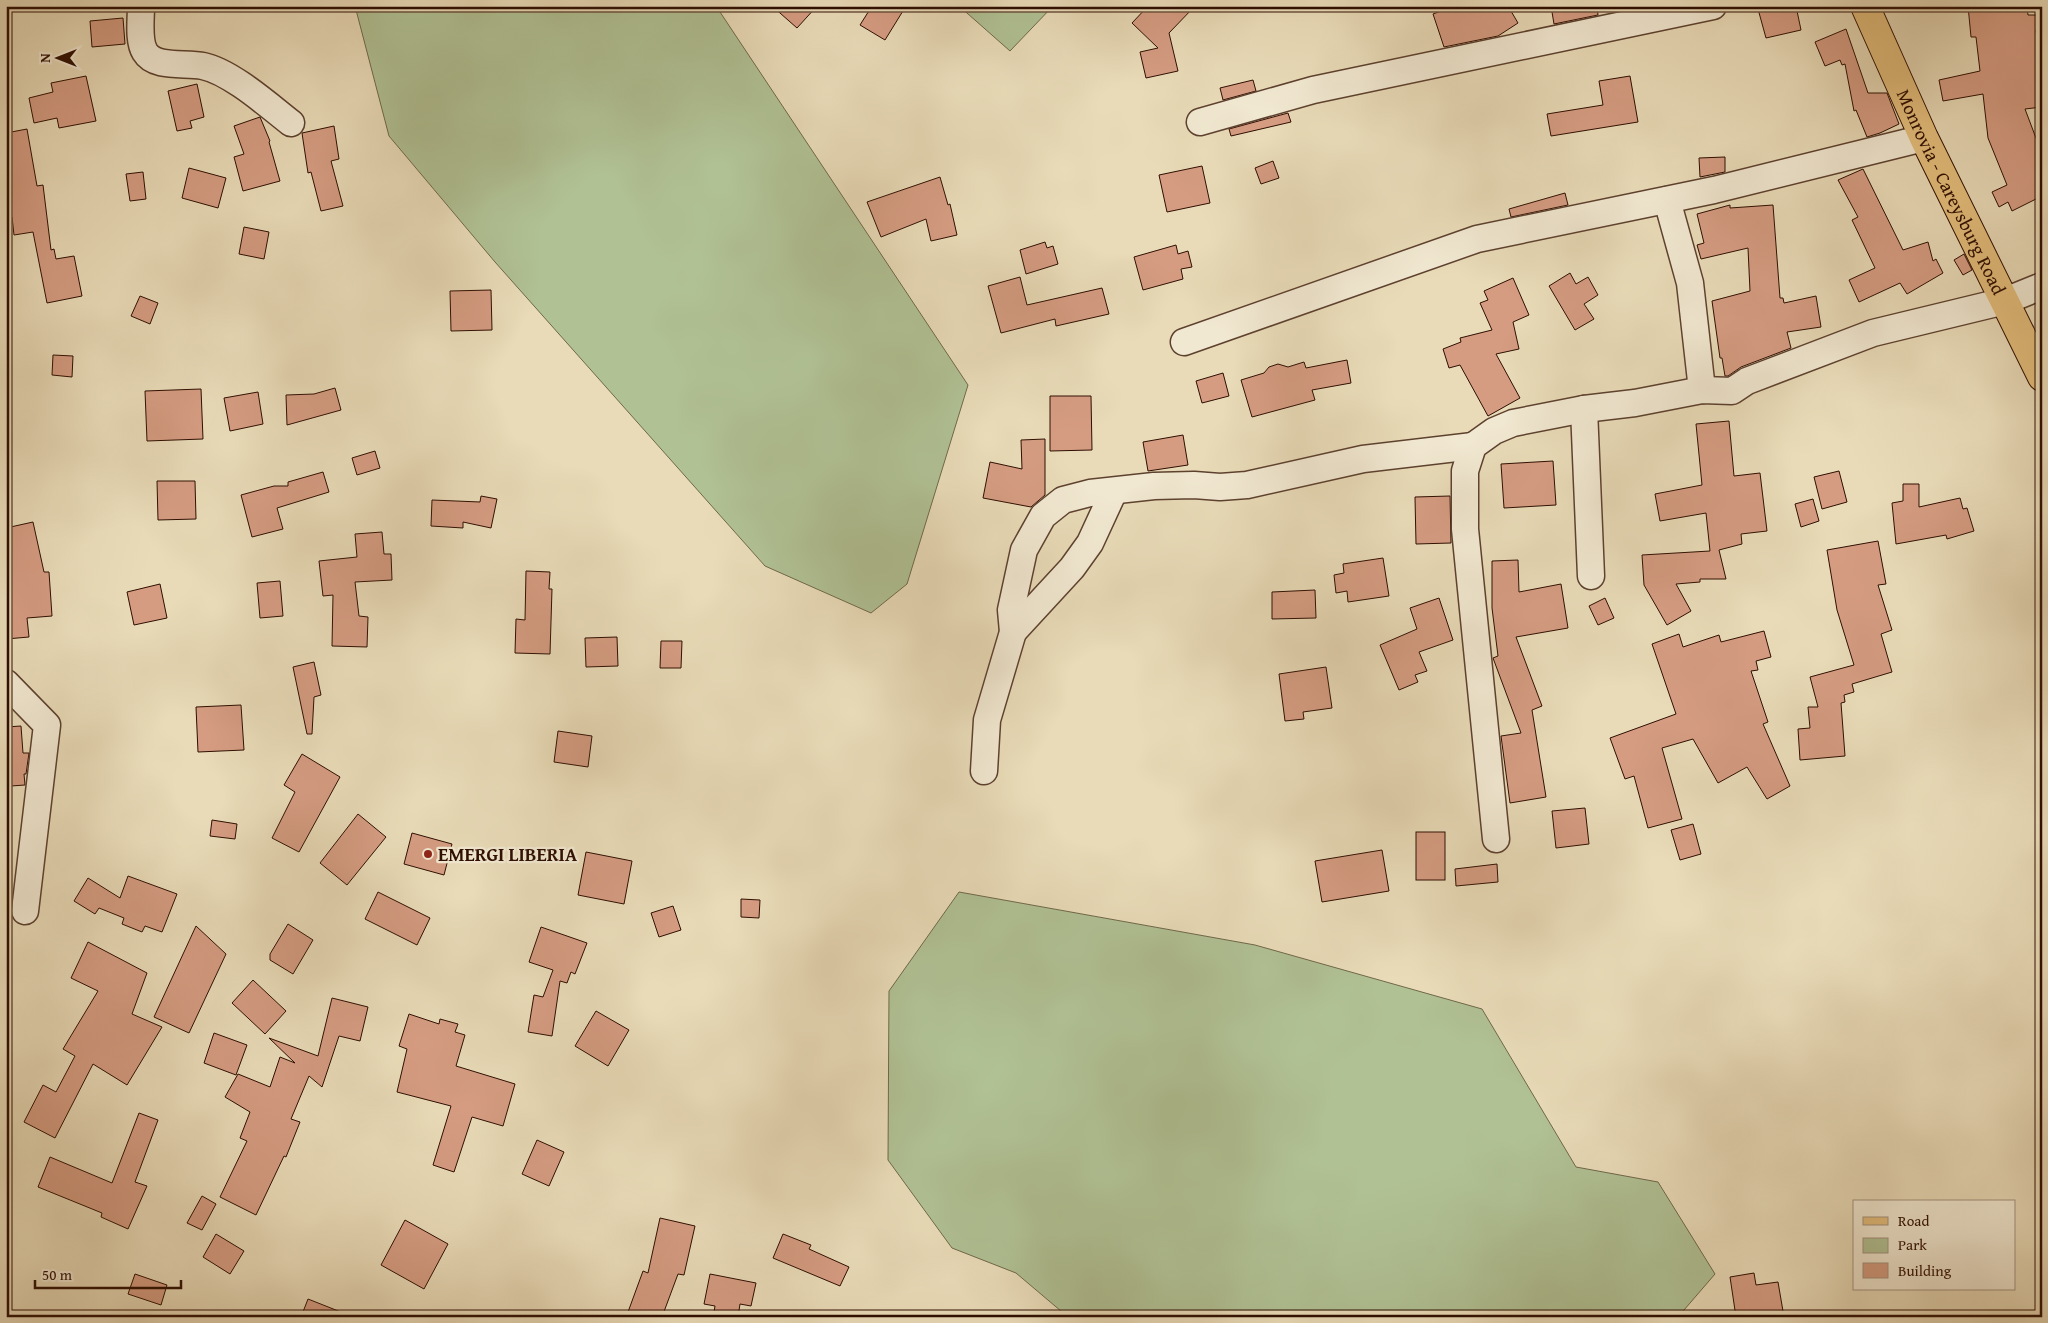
<svg xmlns="http://www.w3.org/2000/svg" width="2048" height="1323" font-family="'Gentium Book Plus',serif">
<rect width="100%" height="100%" fill="#e9dbb8"/>
<filter id="stains"><feTurbulence type="fractalNoise" baseFrequency=".004" numOctaves="4"/><feColorMatrix values="0 0 0 0 .2 0 0 0 0 .09 0 0 0 0 .02 0 0 0 .5 -.17"/></filter>
<radialGradient id="worn" r=".72"><stop offset=".6" stop-color="#630" stop-opacity="0"/><stop offset="1" stop-color="#630" stop-opacity=".3"/></radialGradient>
<g fill="#b0c194" stroke="#6f684a">
<polygon points="355,6 716,6 968,385 907,584 871,613 765,566 495,262 389,136"/>
<polygon points="959,6 1053,6 1010,51"/>
<polygon points="959,892 1255,945 1482,1009 1576,1167 1658,1182 1715,1274 1678,1317 1068,1317 1016,1273 952,1248 888,1160 889,991"/>
</g>
<g fill="#d59c82" stroke="#2e0e01">
<polygon points="772,6 817,6 797,28"/>
<polygon points="872,6 906,6 885,40 860,25"/>
<polygon points="1148,6 1195,6 1169,33 1178,71 1146,78 1140,52 1158,48 1132,23"/>
<polygon points="1454,6 1508,6 1518,23 1498,36 1444,47 1433,14"/>
<polygon points="1551,6 1597,6 1598,15 1554,24"/>
<polygon points="1770,6 1796,6 1801,30 1766,38 1758,9"/>
<polygon points="1968,6 2027,6 2028,15 2042,15 2042,30 2036,30 2042,79 2042,107 2025,109 2042,154 2042,196 2012,211 2008,202 1999,207 1992,192 2007,185 1988,138 1983,94 1943,101 1939,80 1980,71 1976,37 1971,37"/>
<polygon points="123,18 125,44 92,47 90,21"/>
<polygon points="1846,29 1868,93 1887,93 1899,124 1880,133 1867,137 1856,110 1854,111 1845,64 1842,65 1840,60 1825,66 1815,42"/>
<polygon points="86,76 96,121 59,128 57,118 34,123 29,98 53,92 51,83"/>
<polygon points="1630,76 1638,122 1551,136 1547,114 1603,105 1599,81"/>
<polygon points="1253,80 1256,91 1223,100 1220,88"/>
<polygon points="197,84 204,117 190,121 192,128 177,131 168,91"/>
<polygon points="1288,113 1291,122 1231,136 1229,129"/>
<polygon points="260,117 270,141 269,142 280,181 243,191 234,157 244,154 234,126"/>
<polygon points="334,126 339,159 331,161 343,206 321,211 311,172 308,173 302,133"/>
<polygon points="27,129 37,186 43,185 51,250 54,249 56,259 74,256 82,296 47,303 33,232 14,235 12,217 6,217 6,133"/>
<polygon points="1725,157 1725,172 1700,177 1699,158"/>
<polygon points="1273,161 1279,178 1261,184 1255,168"/>
<polygon points="1202,166 1210,203 1167,212 1159,175"/>
<polygon points="189,168 226,178 218,208 182,198"/>
<polygon points="1863,169 1903,250 1928,242 1933,261 1936,259 1943,273 1907,294 1900,283 1859,302 1849,280 1875,268 1852,220 1858,217 1838,180"/>
<polygon points="143,172 146,199 130,201 126,174"/>
<polygon points="940,177 948,205 950,204 957,235 931,241 926,219 881,237 867,202"/>
<polygon points="1565,193 1568,205 1511,217 1509,209"/>
<polygon points="1730,205 1730,208 1773,205 1780,298 1783,298 1784,303 1816,296 1821,327 1787,332 1791,348 1741,367 1728,376 1725,376 1722,358 1720,358 1712,301 1750,291 1748,248 1701,259 1697,245 1704,243 1697,214"/>
<polygon points="244,227 269,232 264,259 239,254"/>
<polygon points="1045,242 1047,248 1053,246 1058,264 1026,274 1020,250"/>
<polygon points="1176,245 1178,254 1188,251 1192,267 1181,269 1183,279 1143,290 1134,257"/>
<polygon points="1964,254 1972,270 1963,275 1954,260"/>
<polygon points="1570,273 1576,284 1588,277 1598,295 1584,304 1594,319 1575,330 1549,286"/>
<polygon points="1020,277 1027,305 1102,288 1109,314 1056,326 1055,319 1001,333 988,286"/>
<polygon points="1513,278 1529,315 1513,322 1519,349 1496,354 1520,398 1488,416 1460,365 1449,368 1443,349 1461,342 1460,338 1492,330 1480,303 1488,300 1484,291"/>
<polygon points="491,290 492,330 451,331 450,291"/>
<polygon points="140,296 158,303 150,324 131,316"/>
<polygon points="53,355 73,356 72,377 52,375"/>
<polygon points="1347,360 1351,383 1312,390 1315,400 1252,417 1241,380 1264,373 1269,367 1278,364 1288,367 1304,362 1306,368"/>
<polygon points="1223,373 1229,396 1202,403 1196,381"/>
<polygon points="335,388 341,410 287,425 286,395 314,394"/>
<polygon points="201,389 203,439 147,441 145,391"/>
<polygon points="258,392 263,424 230,431 224,398"/>
<polygon points="1050,396 1091,396 1092,450 1050,451"/>
<polygon points="1729,421 1734,476 1760,473 1767,531 1741,534 1742,544 1719,550 1726,579 1700,579 1700,582 1676,584 1691,611 1667,625 1644,585 1642,555 1710,551 1706,513 1660,521 1655,494 1702,485 1696,424"/>
<polygon points="1183,435 1188,465 1148,471 1143,442"/>
<polygon points="1045,439 1045,495 1031,507 983,498 990,462 1022,469 1021,440"/>
<polygon points="375,451 380,468 357,475 352,458"/>
<polygon points="1553,461 1556,505 1504,508 1501,464"/>
<polygon points="1839,471 1847,502 1822,509 1814,477"/>
<polygon points="323,472 329,492 277,508 283,529 252,537 241,495 274,486 288,486 288,482"/>
<polygon points="157,481 195,481 196,519 158,520"/>
<polygon points="1903,484 1919,484 1919,507 1960,498 1963,509 1967,508 1974,531 1947,539 1946,535 1896,544 1892,503 1903,501"/>
<polygon points="481,496 497,499 491,528 463,522 463,528 431,526 432,500 480,502"/>
<polygon points="1450,496 1451,543 1416,544 1415,497"/>
<polygon points="1813,499 1819,521 1801,527 1795,504"/>
<polygon points="33,522 44,572 49,572 52,616 27,618 29,637 6,639 6,528"/>
<polygon points="382,532 384,554 391,554 392,580 355,582 359,616 368,617 367,647 332,646 333,595 323,596 319,561 357,557 355,534"/>
<polygon points="1878,541 1886,584 1878,585 1892,630 1881,634 1892,672 1852,684 1854,692 1844,695 1845,702 1841,703 1845,756 1800,760 1798,729 1810,728 1808,707 1818,707 1810,677 1854,665 1837,610 1827,550"/>
<polygon points="1383,558 1389,596 1348,602 1347,591 1336,593 1334,575 1344,573 1343,564"/>
<polygon points="1518,560 1519,592 1561,584 1568,628 1516,637 1542,706 1532,710 1546,797 1510,803 1501,736 1521,733 1493,658 1498,656 1492,608 1492,561"/>
<polygon points="526,571 550,572 549,589 552,589 550,654 515,653 516,619 525,620"/>
<polygon points="280,581 283,616 260,618 257,583"/>
<polygon points="160,584 167,618 134,625 127,592"/>
<polygon points="1315,590 1316,618 1272,619 1272,592"/>
<polygon points="1439,598 1453,640 1419,652 1427,671 1415,675 1418,682 1399,690 1380,645 1417,629 1410,608"/>
<polygon points="1605,598 1614,618 1598,625 1589,606"/>
<polygon points="1764,631 1771,657 1756,661 1758,670 1751,671 1768,722 1763,724 1790,786 1767,799 1747,767 1718,783 1693,739 1662,748 1682,819 1648,828 1634,776 1625,779 1610,738 1676,714 1652,644 1679,634 1683,647 1719,635 1721,642"/>
<polygon points="617,637 618,666 586,667 585,638"/>
<polygon points="661,641 682,641 681,668 660,668"/>
<polygon points="314,662 321,695 314,697 312,734 307,734 293,667"/>
<polygon points="1326,667 1332,708 1303,712 1304,719 1285,721 1279,674"/>
<polygon points="241,705 244,750 198,752 196,707"/>
<polygon points="21,726 23,753 29,753 26,774 24,774 25,785 11,786 6,727"/>
<polygon points="558,731 592,736 588,767 554,762"/>
<polygon points="302,754 340,777 299,852 272,838 295,792 284,785"/>
<polygon points="1585,808 1589,844 1556,848 1552,811"/>
<polygon points="358,814 386,837 347,885 320,863"/>
<polygon points="212,820 237,824 235,839 210,836"/>
<polygon points="1693,824 1701,854 1680,860 1671,830"/>
<rect x="1416" y="832" width="29" height="48"/>
<polygon points="412,833 452,844 444,875 404,864"/>
<polygon points="1382,850 1389,891 1322,902 1315,861"/>
<polygon points="586,852 632,861 624,904 578,895"/>
<polygon points="1497,864 1498,882 1456,886 1455,869"/>
<polygon points="128,876 177,894 162,932 145,926 142,932 122,924 124,918 99,908 95,914 74,901 88,878 120,898"/>
<polygon points="378,892 430,918 417,945 365,919"/>
<polygon points="741,899 760,900 759,918 741,917"/>
<polygon points="673,906 681,930 659,937 651,913"/>
<polygon points="288,924 313,940 293,974 270,960 270,954"/>
<polygon points="196,926 226,954 189,1033 154,1017"/>
<polygon points="541,927 587,943 575,974 571,972 567,983 560,981 552,1036 528,1032 534,995 543,997 553,970 529,962"/>
<polygon points="88,942 147,973 132,1014 162,1027 127,1085 93,1064 55,1138 24,1122 43,1085 56,1092 75,1056 63,1049 98,991 71,978"/>
<polygon points="253,980 286,1011 265,1034 232,1003"/>
<polygon points="332,998 368,1007 360,1041 339,1036 322,1087 309,1076 291,1119 300,1122 286,1157 284,1156 256,1215 220,1197 247,1141 240,1138 250,1112 225,1097 238,1074 270,1087 280,1057 295,1063 269,1038 318,1056"/>
<polygon points="596,1011 629,1030 608,1066 575,1046"/>
<polygon points="409,1014 439,1024 440,1019 458,1024 455,1032 465,1035 456,1066 515,1084 503,1126 472,1117 454,1172 433,1165 451,1106 397,1092 407,1049 399,1046"/>
<polygon points="214,1033 247,1045 236,1075 204,1063"/>
<polygon points="139,1113 158,1120 135,1182 147,1186 128,1229 101,1217 102,1213 38,1187 50,1157 112,1183"/>
<polygon points="537,1140 564,1152 549,1186 522,1174"/>
<polygon points="202,1196 216,1204 202,1230 187,1223"/>
<polygon points="660,1218 695,1226 684,1275 678,1274 662,1317 640,1317 628,1312 643,1271 648,1273"/>
<polygon points="405,1220 448,1244 424,1289 381,1265"/>
<polygon points="216,1234 244,1251 230,1274 203,1257"/>
<polygon points="783,1234 811,1245 809,1249 849,1267 840,1286 773,1258"/>
<polygon points="1754,1273 1756,1285 1778,1282 1784,1317 1736,1317 1730,1277"/>
<polygon points="135,1274 167,1285 161,1305 128,1294"/>
<polygon points="710,1274 756,1283 751,1306 740,1304 738,1317 714,1312 715,1306 704,1304"/>
<polygon points="308,1299 351,1316 350,1317 301,1317"/>
</g>
<g fill="none" stroke-linecap="round" stroke-linejoin="round">
<g stroke="#5d412f" stroke-width="29">
<g id="minor">
<path d="M141 6C141 19 138 41 145 52 155 69 186 62 203 66 231 72 268 105 291 123"/>
<polyline points="1200,122 1313,90 1713,6"/>
<polyline points="1667,200 1690,283 1702,390"/>
<polyline points="1184,342 1477,239 1714,190 1924,138"/>
<polyline points="1584,409 1591,576"/>
<polyline points="1013,632 1072,568 1090,543 1114,491"/>
<polyline points="6,683 47,725 25,911"/>
<polyline points="984,771 987,720 1013,632 1011,610 1024,550 1043,516 1063,500 1090,493 1154,486 1194,485 1220,487 1247,485 1363,459 1473,446"/>
<polyline points="1496,839 1465,529 1465,471 1473,446 1494,431 1513,423 1584,409 1635,403 1702,390 1732,391 1747,381 1873,333 2005,301 2042,286"/>
</g>
</g>
<g stroke="#2e0e01" stroke-width="30">
<g id="major">
<path id="s1" d="M1865 6 1924 138 2042 377"/>
</g>
</g>
<use href="#minor" stroke="#f1e8d1" stroke-width="26"/>
<use href="#major" stroke="#e4be7c" stroke-width="28"/>
</g>
<circle fill="#8f2418" stroke="#f1e8d1" stroke-width="2" cx="428" cy="854" r="5"/>
<g text-anchor="middle" stroke-width="4.5" stroke-linejoin="round" paint-order="stroke">
<g font-size="19" fill="#2e0e01" stroke="#f1e8d1">
<text dy="7" stroke="none"><textPath href="#s1" startOffset="205">Monrovia - Careysburg Road</textPath></text>
</g>
<g font-size="19" font-weight="bold" fill="#2e0e01" stroke="#f1e8d1" text-anchor="start">
<text x="438" y="861">EMERGI LIBERIA</text>
</g>
</g>
<rect width="2048" height="1323" fill="none" stroke="#e9dbb8" stroke-width="25"/>
<rect x="8" y="8" width="2033" height="1308" fill="none" stroke="#2e0e01" stroke-width="2.5"/>
<rect x="12" y="12" width="2023" height="1298" fill="none" stroke="#2e0e01"/>
<rect x="1853" y="1200" width="162" height="90" fill="#f1e8d1" stroke="#a3917e"/>
<rect x="1863" y="1217" width="25" height="8" fill="#e4be7c" stroke="#a3917e"/>
<text x="1898" y="1226" font-size="15" fill="#2e0e01">Road</text>
<rect x="1863" y="1238" width="25" height="15" fill="#b0c194" stroke="#a3917e"/>
<text x="1898" y="1250" font-size="15" fill="#2e0e01">Park</text>
<rect x="1863" y="1263" width="25" height="15" fill="#d59c82" stroke="#a3917e"/>
<text x="1898" y="1276" font-size="15" fill="#2e0e01">Building</text>
<g transform="translate(58 58) rotate(270)" stroke="#f1e8d1" stroke-width="4" paint-order="stroke">
<path d="M0-4L9 19L0 12L-9 19Z" fill="#2e0e01"/>
<text y="-8" font-size="14" font-weight="bold" text-anchor="middle" fill="#2e0e01">N</text>
</g>
<path d="M35 1280v8h146v-8" fill="none" stroke="#2e0e01" stroke-width="2.5"/>
<text x="42" y="1280" font-size="15" fill="#2e0e01" stroke="#f1e8d1" stroke-width="4" paint-order="stroke">50 m</text>
<rect width="100%" height="100%" filter="url(#stains)"/>
<rect width="100%" height="100%" fill="url(#worn)"/>
</svg>
